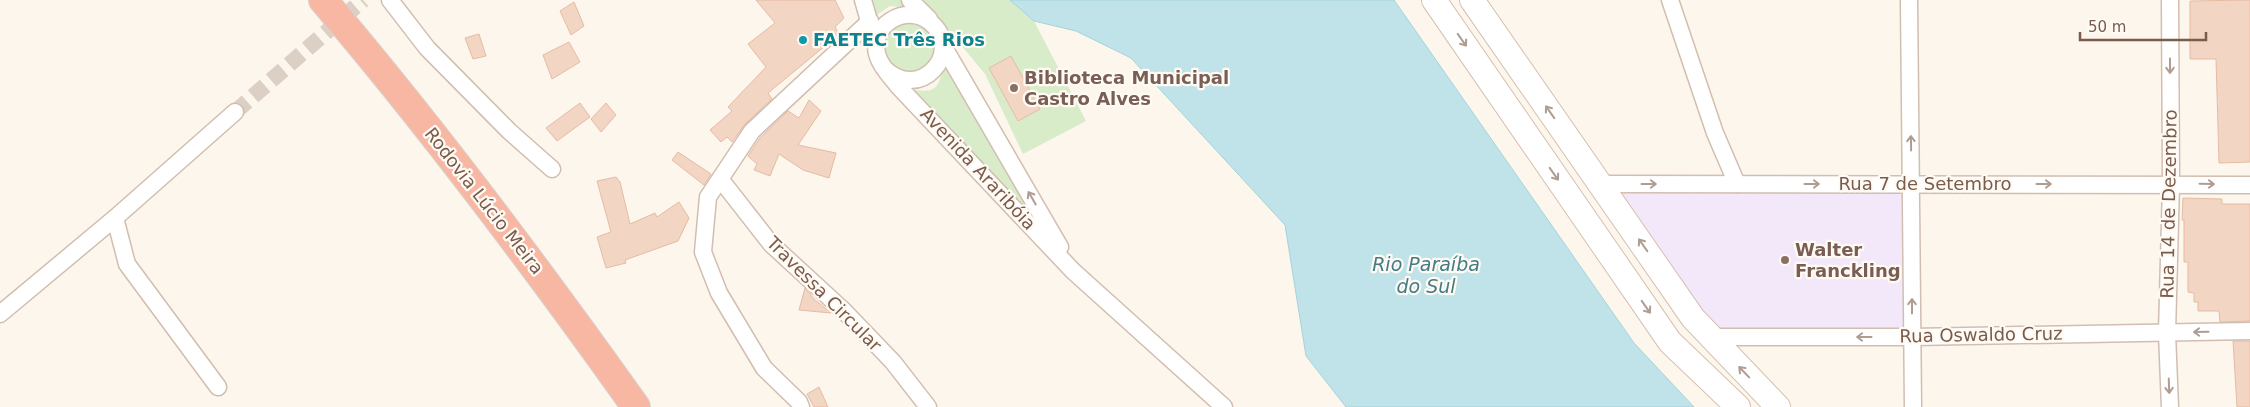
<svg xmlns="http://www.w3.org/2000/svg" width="2250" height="407" font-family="'DejaVu Sans',sans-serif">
<rect width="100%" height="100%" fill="#fdf6ec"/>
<polygon fill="#f3e8fa" points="1612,188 1907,189 1907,331 1714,332"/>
<g fill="#d8ecc9">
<polygon points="865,0 905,0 911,8 890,6 878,14 874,28"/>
<polygon points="924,0 1010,0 1034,21 1086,121 1023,154 985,74"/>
<polygon points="918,20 936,39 935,58 915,75 890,67 882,41 891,26"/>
<path d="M945 62 1041 227 906 89C937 93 937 92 945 62Z"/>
</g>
<polygon fill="#bfe3e8" stroke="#a5d3da" points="1010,0 1394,0 1634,343 1694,407 1346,407 1306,356 1285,225 1131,58 1076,31 1034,21"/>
<g fill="#f3d5c3" stroke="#e6bba3">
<polygon points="756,0 835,0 844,18 835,27 839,34 822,43 825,46 768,93 772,99 745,124 732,142 727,137 721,142 710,130 732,111 728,107 766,67 748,44 775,23"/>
<polygon points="2250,0 2250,162 2219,163 2216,59 2190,59 2190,1"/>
<polygon points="574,2 584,26 571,35 560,11"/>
<polygon points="479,34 486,56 473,59 465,38"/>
<polygon points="569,42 580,62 552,79 543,55"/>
<polygon points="1011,56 1040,109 1018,121 989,68"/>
<polygon points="809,100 821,111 798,145 836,153 829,178 803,170 779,154 770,176 754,170 757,164 748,156 760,138 788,111 799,118"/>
<polygon points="580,103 590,117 557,141 546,128"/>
<polygon points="606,103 616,115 601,132 591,119"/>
<polygon points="678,152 711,174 704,185 672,160"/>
<polygon points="616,177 620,182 630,224 655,213 657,217 679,202 689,218 678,241 625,260 626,263 606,268 597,237 611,232 597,181"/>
<polygon points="2183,198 2222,199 2222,204 2250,204 2250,321 2220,322 2219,311 2198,311 2198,302 2194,302 2194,293 2188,292 2188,262 2184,262 2184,220 2182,220"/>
<polygon points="805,288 814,299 831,313 799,310"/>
<polygon points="2233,341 2250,341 2250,407 2237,407"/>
<polygon points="819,387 828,407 814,407 807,394"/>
</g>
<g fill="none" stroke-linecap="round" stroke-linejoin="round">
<polyline stroke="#dcd0c4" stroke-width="16" stroke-dasharray="16 8" stroke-linecap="butt" points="235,112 363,0"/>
<g stroke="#d1beb0" stroke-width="19">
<g id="street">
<polyline points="390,0 427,48 509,131 552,169"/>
<polyline points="863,0 872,31"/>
<polyline points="910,0 929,19"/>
<polyline points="1670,0 1715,133 1737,184"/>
<polyline points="1909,0 1913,407"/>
<polyline points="942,44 1060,247"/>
<path d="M883 67C919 105 966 51 930 22 906 2 867 26 878 57 882 68 891 77 898 86L1073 271 1224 407"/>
<polyline points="721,180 771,244 844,311 893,362 928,407"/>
<polyline points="1601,184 2250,185"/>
<polyline points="115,218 127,264 218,387"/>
<polyline points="0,314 115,218 235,112"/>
<polyline points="1711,337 1913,337 2250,331"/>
<polyline points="801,407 799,402 764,368 719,293 703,252 708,197 752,131 870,21"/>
<polyline points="2170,407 2167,333 2171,184 2170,0"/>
</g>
</g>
<g stroke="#d6c0b0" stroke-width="26">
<g id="secondary">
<polyline points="1434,0 1670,342 1738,407"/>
<polyline points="1472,0 1693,318 1778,407"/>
</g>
</g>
<g stroke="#dad1cd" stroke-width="30">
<path id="highway" d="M323 0C434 130 537 268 636 407"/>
</g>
<use href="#street" stroke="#fff" stroke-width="16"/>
<use href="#secondary" stroke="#fff" stroke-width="24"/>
<use href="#highway" stroke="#f7b7a3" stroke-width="28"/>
</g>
<defs><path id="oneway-shaft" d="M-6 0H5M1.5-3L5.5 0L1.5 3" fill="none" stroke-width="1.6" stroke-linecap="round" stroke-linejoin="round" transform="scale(1.25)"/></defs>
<g stroke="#af9d94">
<use href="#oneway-shaft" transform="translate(1462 40) rotate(55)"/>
<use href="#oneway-shaft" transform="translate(2170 66) rotate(90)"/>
<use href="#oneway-shaft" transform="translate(1550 112) rotate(-125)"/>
<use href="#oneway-shaft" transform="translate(1911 143) rotate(-91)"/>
<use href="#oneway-shaft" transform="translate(1554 174) rotate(55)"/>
<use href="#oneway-shaft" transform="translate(1649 184)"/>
<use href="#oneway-shaft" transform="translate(1812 184)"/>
<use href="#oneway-shaft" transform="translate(2044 184)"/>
<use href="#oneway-shaft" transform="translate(2207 184) rotate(1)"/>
<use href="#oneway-shaft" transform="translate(1032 198) rotate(-120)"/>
<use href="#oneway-shaft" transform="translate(1643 245) rotate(-125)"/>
<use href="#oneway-shaft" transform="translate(1912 306) rotate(-90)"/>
<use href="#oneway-shaft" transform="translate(1646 307) rotate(55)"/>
<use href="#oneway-shaft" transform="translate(2201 332) rotate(179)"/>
<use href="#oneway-shaft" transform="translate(1864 337) rotate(180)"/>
<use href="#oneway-shaft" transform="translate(1744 372) rotate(-134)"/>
<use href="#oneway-shaft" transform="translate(2169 386) rotate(88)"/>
</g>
<circle fill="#0f9aa8" stroke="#fffaf3" stroke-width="2" cx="803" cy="40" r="5"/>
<g fill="#8d6e63" stroke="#fffaf3" stroke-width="2">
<circle cx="1014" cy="88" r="5"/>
<circle cx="1785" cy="260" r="5"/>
</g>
<g text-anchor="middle" stroke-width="4.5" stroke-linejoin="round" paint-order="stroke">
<g font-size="18" font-weight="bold" fill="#0d838f" stroke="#fffaf3" text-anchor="start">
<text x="813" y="46">FAETEC Três Rios</text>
</g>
<g font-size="18" font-weight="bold" fill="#785e54" stroke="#fffaf3" text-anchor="start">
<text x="1024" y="84">Biblioteca Municipal<tspan x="1024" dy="21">Castro Alves</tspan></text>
<text x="1795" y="256">Walter<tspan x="1795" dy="21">Franckling</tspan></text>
</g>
<g font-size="18" fill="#7a5c4d" stroke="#fffaf3">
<text transform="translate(978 169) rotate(47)" y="6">Avenida Araribóia</text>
<text x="1925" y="190">Rua 7 de Setembro</text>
<text transform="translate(484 201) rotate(52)" y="6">Rodovia Lúcio Meira</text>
<text transform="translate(2169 204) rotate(-89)" y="6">Rua 14 de Dezembro</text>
<text transform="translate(824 294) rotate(45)" y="6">Travessa Circular</text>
<text transform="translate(1981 335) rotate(-1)" y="6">Rua Oswaldo Cruz</text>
</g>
<g font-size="19" font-style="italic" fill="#437c86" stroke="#fffaf3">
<text x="1426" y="271">Rio Paraíba<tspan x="1426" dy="22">do Sul</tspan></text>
</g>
</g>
<path d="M2080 32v8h126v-8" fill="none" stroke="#7a5c4d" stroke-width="2.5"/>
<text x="2088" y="32" font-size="15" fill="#7a5c4d" stroke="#fffaf3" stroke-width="4" paint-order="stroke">50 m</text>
</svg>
